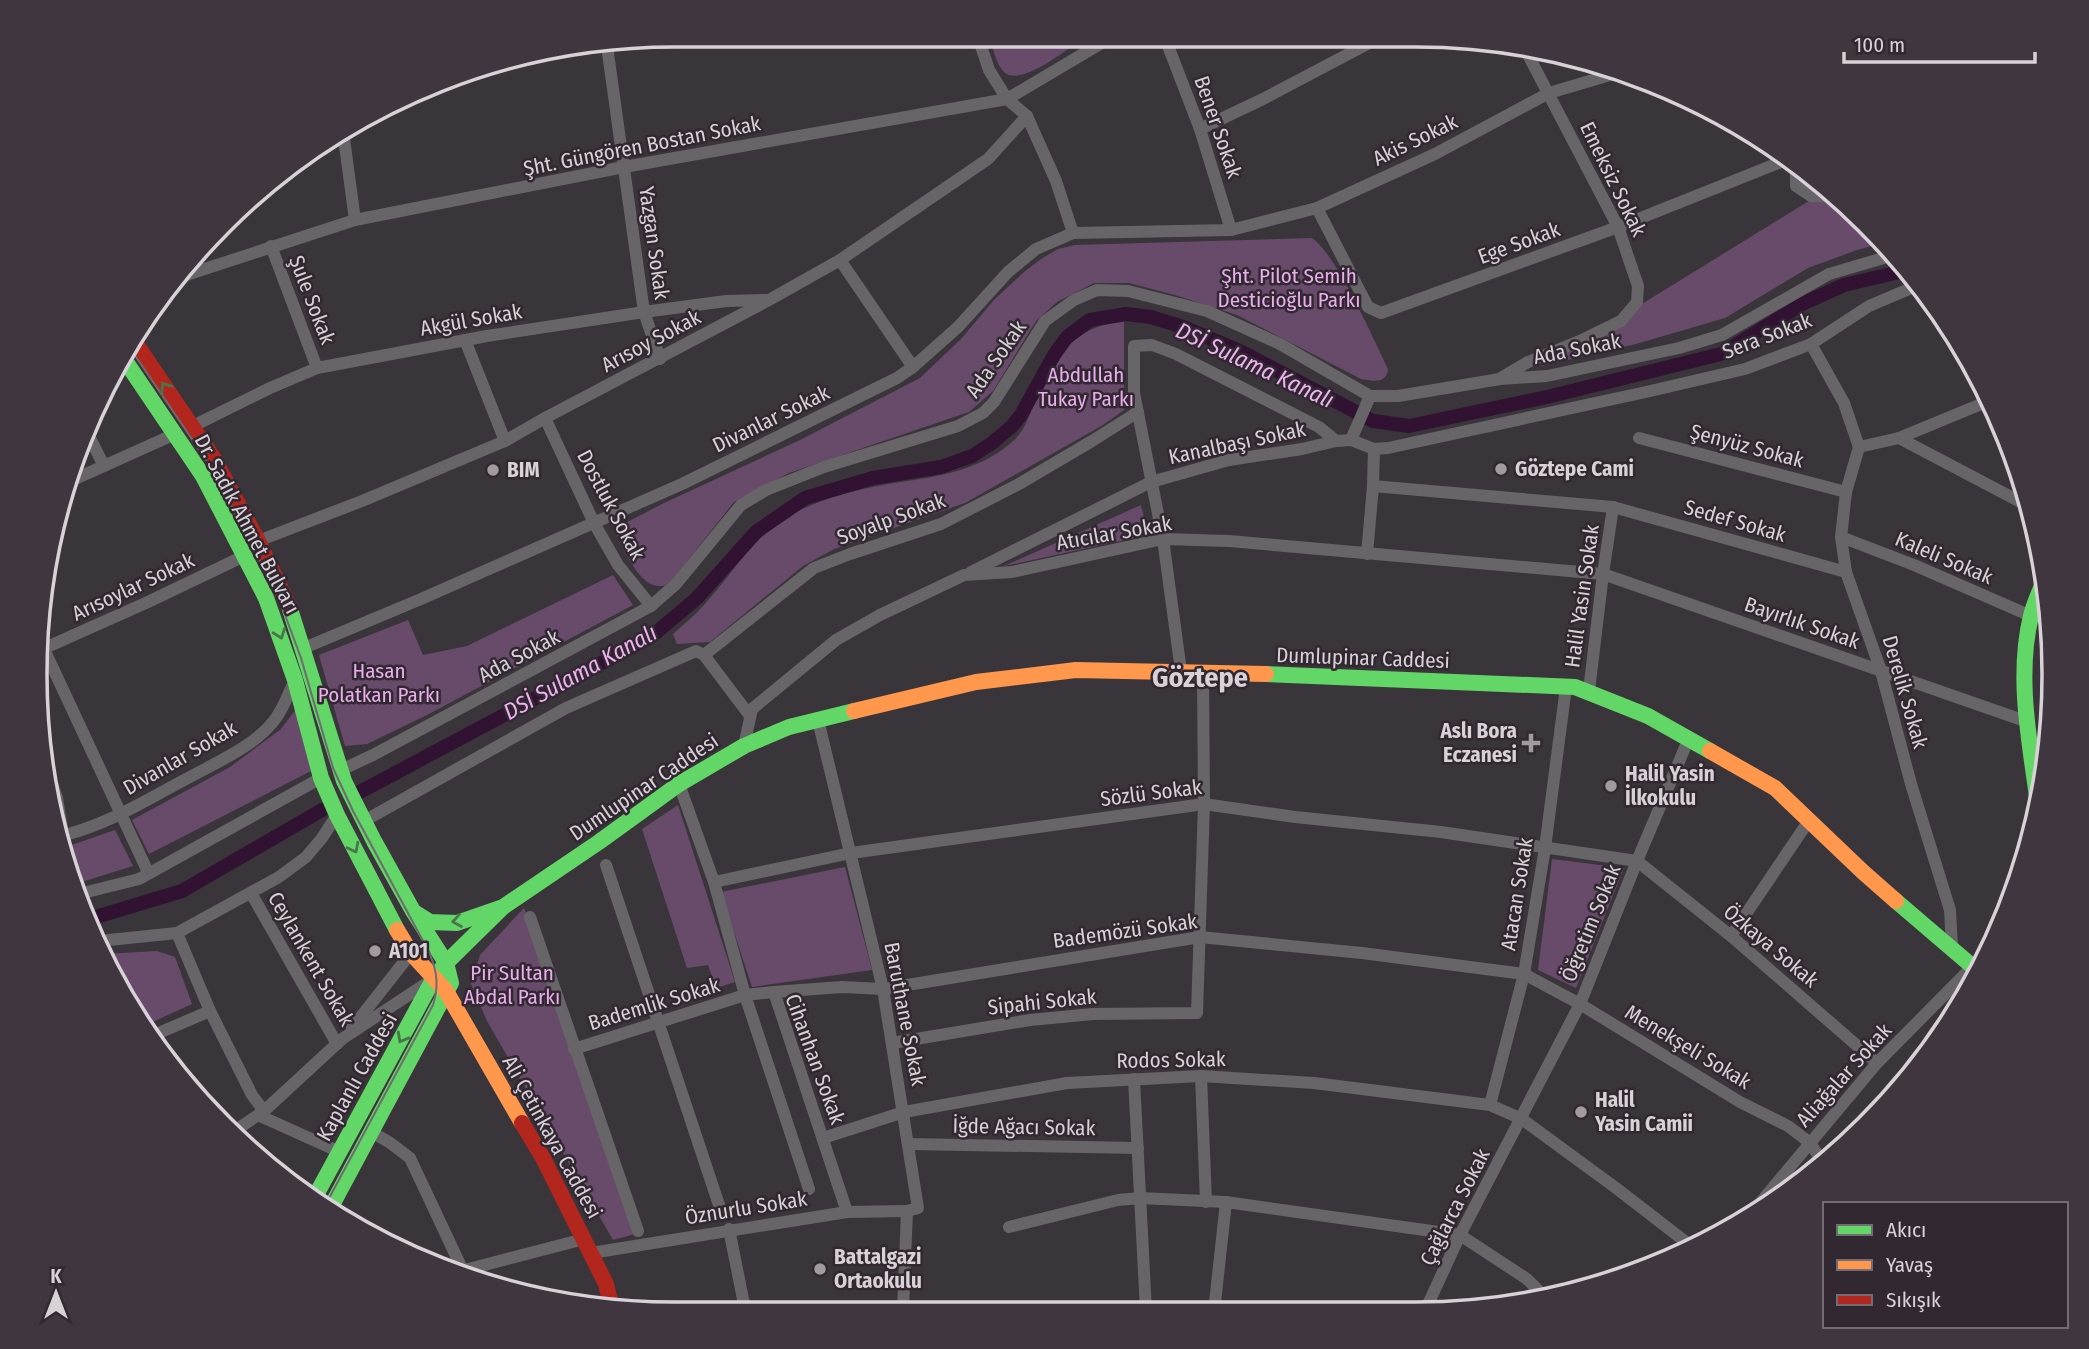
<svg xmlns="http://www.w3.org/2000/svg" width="2089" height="1349" font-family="'Fira Sans Condensed',sans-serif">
<rect width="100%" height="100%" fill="#3a353a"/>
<g fill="#684b6a">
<path d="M989 37 1084 38C1068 48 1023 86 1005 73 996 65 993 47 989 37Z"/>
<polygon points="1842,200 1883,243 1857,250 1808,268 1725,318 1636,344 1541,366 1809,201"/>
<path d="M1312 238C1336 254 1374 340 1388 369 1387 384 1372 381 1361 379L1237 315 1175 295 1129 283H1094L1057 302 1036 321 993 391 969 412 789 473 734 502 672 580 664 586C660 586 656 586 653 585 635 578 622 545 614 529L664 503 800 440 920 378 961 339 994 300 1024 272 1041 259 1058 249 1075 245Z"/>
<path d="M1124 321V410L1103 425 965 503 834 549 803 566 710 642 677 644 673 634C683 625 694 616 704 605 734 572 755 533 796 512 824 498 858 489 888 484 932 477 977 473 1012 442 1023 433 1028 419 1033 406 1055 360 1069 327 1124 321Z"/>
<polygon points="1141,505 1148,535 1004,566"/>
<polygon points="613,575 633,605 427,715 367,744 345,746 319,655 408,620 423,655 467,646"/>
<polygon points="296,709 311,771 149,854 132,820 230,767 281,729"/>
<polygon points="678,805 735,982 716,988 708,965 687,968 642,829"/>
<polygon points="115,830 133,866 75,884 60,849"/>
<polygon points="1552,859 1624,868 1576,988 1538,970"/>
<polygon points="845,867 872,970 752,987 721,892"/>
<polygon points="524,908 574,1049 635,1234 613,1240 487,1021 471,984 480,955"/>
<polygon points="157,951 175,957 192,1004 146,1025 121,995 104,954"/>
</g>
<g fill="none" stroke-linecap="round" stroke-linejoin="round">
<g stroke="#311233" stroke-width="14">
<polyline points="358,793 652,636 697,598 756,532 805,498 873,478 941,467 972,456 992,443 1011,427 1021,415 1054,355 1067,337 1090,320 1126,314 1151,317 1183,327 1242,352 1373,421 1409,426 1547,397 1721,354 1804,303 1844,285 1908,270"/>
<polyline points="89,919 182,891 322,810"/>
</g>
<g stroke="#676567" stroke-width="12">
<polyline points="978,37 989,70 1007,99 1027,116 1056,181 1073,233"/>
<polyline points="1165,38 1200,129 1231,230"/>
<polyline points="607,46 644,312 660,359"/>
<polyline points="1200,129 1263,99 1375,40"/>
<polyline points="343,131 355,220"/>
<polyline points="1796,167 1796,186 1811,196 1838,196"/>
<polyline points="1317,208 1368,307 1381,313 1618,227 1786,160"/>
<polyline points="271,246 317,368"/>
<polyline points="840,260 913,367"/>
<polyline points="174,279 355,220 624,167 1007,99 1110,38"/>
<polyline points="465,340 505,441"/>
<polyline points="1811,344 1844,403 1859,447 1899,438 2032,508"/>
<polyline points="1501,378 1528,362 1582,340 1621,321 1637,302 1638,286 1618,227 1525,49"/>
<polyline points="545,418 594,523 618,565 651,606"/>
<polyline points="193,426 270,388 317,368 487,336 644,312 726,301 766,300"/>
<polyline points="88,434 104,466"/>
<polyline points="1639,438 1846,492"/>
<polyline points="1899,438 1991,400"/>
<polyline points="1351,440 1370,396"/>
<polyline points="1859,447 1846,492 1841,537 1846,572 1881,671 1911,784 1950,910 1952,947"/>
<polyline points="66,483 175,434"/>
<polyline points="1373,486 1613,507 1846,572"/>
<polyline points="1841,537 1914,565 2031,616"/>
<polyline points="258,541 362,501 505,441 545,418 769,300 840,260 988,159 1027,116"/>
<polyline points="1367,554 1373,486 1374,449"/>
<polyline points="971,572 1151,482 1229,460 1302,449 1336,441 1351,440 1374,449 1388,448 1646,392 1745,369 1811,344 1869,306 1921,284"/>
<polyline points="304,648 421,599 682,484 897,378 913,367 958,327 1008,272 1036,249 1073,233 1231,230 1317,208 1435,154 1549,93 1610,75"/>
<polyline points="44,649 148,872"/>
<polyline points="38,651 148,602 244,556"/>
<polyline points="704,655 814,568 850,554 941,524 1019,484 1092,441 1138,412"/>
<polyline points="704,655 750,716"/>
<polyline points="1181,671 1163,539 1134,393 1134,346 1152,345 1176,354 1319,427 1336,441"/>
<polyline points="1589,691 1603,574 1613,507"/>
<polyline points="818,720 883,989 918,1208 907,1211 903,1310"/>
<polyline points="744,746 752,709 836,640 880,615 964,575 1012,572 1163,539 1229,541 1603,574 2028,722"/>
<polyline points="341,770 373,755 651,606 676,584 741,505 766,490 824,467 958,426 983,413 994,402 1045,321 1074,300 1097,290 1128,291 1207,311 1280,344 1370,396 1398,396 1500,379 1547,376 1679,348 1722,335 1829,274 1894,255"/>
<polyline points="51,781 57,798 63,835"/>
<polyline points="679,784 714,882 745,995 774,992 847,1212"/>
<polyline points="364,821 566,708 696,651 704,655"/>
<path d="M56 837C104 827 146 800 188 778 217 762 256 746 276 718 284 707 289 692 295 680"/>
<polyline points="606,865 720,1208"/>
<polyline points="714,882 851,853 1204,804 1295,817 1441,832 1637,861 1731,936 1877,1063"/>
<polyline points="251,893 337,1044"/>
<polyline points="79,894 139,879 321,778"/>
<polyline points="530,917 638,1231"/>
<polyline points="177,933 210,1011 252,1095 264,1111"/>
<polyline points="1731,936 1810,819"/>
<polyline points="99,941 177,933 279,877 306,857 322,838 337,815"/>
<polyline points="774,992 842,987 883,989 1200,937 1362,953 1524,974 1580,1004 1740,1102 1788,1126 1809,1142 1818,1155 1825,1162"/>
<polyline points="352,1028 411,953"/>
<polyline points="154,1035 210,1011"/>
<polyline points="892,1043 1030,1020 1093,1014 1197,1013 1204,804 1203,673"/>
<polyline points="574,1049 745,995 809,1189"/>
<polyline points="1201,1076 1206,1202"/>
<polyline points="1134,1079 1146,1311"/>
<polyline points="1490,1105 1524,974 1545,848 1566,687"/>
<polyline points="258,1115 340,1152"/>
<polyline points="233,1132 264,1111 342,1039 430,981"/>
<polyline points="371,1132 389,1142 410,1158 465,1275"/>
<polyline points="823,1138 904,1112 1067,1083 1201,1076 1314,1083 1490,1105 1522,1119 1616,1188 1695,1249"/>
<polyline points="909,1144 1138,1148"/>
<polyline points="1750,1215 1877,1063 1972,967"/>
<polyline points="1009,1227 1118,1200 1140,1198 1226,1202 1460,1235 1527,1279 1546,1298"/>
<polyline points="729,1229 745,1309"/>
<polyline points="591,1253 847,1212 907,1211"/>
<polyline points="457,1272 584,1239"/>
<polyline points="1214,1312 1226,1202"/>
<polyline points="1424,1313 1460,1235 1580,1004 1637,861 1689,738"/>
</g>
<g stroke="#63d668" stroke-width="16">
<polyline points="126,362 203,476 266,598 295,680 321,778 337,815 397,930"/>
<polyline points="289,606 344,781 374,841 413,911 446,963 451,983 332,1205"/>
<polyline points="1266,674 1575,687 1648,716 1710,751"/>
<path d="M2038 804C2030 743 2016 677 2031 616 2034 603 2040 592 2044 580"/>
<polyline points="1896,901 1979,972"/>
<polyline points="414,912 430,922 457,923 500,908"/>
<polyline points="316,1195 434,978 446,963 503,907 599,842 679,784 744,746 789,727 854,711"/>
</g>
<g stroke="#ff974d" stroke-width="16">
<polyline points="854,711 976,682 1076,670 1266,674"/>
<polyline points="1710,751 1775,788 1863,872 1896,901"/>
<polyline points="397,930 411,953 446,991 522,1123"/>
</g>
<g stroke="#b3261e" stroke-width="16">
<polyline points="136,344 214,459 258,541 289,606"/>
<polyline points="522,1123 543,1158 606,1284 612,1309"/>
</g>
<path stroke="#6e6b6e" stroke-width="2" d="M132 351 209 464 278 596 301 658 333 768 353 811 430 954C437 972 439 986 433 1005L327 1202"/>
</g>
<defs><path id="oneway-chevron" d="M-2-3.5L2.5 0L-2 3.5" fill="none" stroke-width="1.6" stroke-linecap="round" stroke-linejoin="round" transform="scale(1.75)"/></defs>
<g stroke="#48764a">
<use href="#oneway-chevron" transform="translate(165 387) rotate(-125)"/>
<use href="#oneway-chevron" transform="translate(280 634) rotate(70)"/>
<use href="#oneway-chevron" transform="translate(354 848) rotate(63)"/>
<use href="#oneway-chevron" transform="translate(457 921) rotate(171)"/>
<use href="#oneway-chevron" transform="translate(402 1038) rotate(119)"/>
</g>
<g fill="#a19aa1" stroke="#322832" stroke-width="2.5">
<circle cx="1501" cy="469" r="7"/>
<circle cx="493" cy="470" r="7"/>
<path d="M1527.5 732.5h7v7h7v7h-7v7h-7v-7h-7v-7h7z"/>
<circle cx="1611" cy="786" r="7"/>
<circle cx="375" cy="951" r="7"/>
<circle cx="1581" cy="1112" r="7"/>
<circle cx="820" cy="1269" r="7"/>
</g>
<g text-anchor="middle" stroke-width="5" stroke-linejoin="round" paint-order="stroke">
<g font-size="21" fill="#d8d1d8" stroke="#322832">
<text transform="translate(1218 127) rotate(71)" y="7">Bener Sokak</text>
<text transform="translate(1415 140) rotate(-26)" y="7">Akis Sokak</text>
<text transform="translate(642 146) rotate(-11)" y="7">Şht. Güngören Bostan Sokak</text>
<text transform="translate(1613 179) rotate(64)" y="7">Emeksiz Sokak</text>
<text transform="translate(654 243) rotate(82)" y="7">Yazgan Sokak</text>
<text transform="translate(1519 243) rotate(-20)" y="7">Ege Sokak</text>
<text transform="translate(312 300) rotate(69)" y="7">Şule Sokak</text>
<text transform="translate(471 320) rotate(-10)" y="7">Akgül Sokak</text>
<text transform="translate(1767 336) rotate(-21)" y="7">Sera Sokak</text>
<text transform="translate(651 341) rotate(-28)" y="7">Arısoy Sokak</text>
<text transform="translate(1577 349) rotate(-11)" y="7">Ada Sokak</text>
<text transform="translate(996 359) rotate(-55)" y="7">Ada Sokak</text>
<text transform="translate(771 419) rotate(-26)" y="7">Divanlar Sokak</text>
<text transform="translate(1237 443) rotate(-12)" y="7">Kanalbaşı Sokak</text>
<text transform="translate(1747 446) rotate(15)" y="7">Şenyüz Sokak</text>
<text transform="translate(611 505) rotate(62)" y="7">Dostluk Sokak</text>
<text transform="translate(891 519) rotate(-20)" y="7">Soyalp Sokak</text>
<text transform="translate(1735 521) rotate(16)" y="7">Sedef Sokak</text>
<text transform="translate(247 524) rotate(62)" y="7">Dr. Sadık Ahmet Bulvarı</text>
<text transform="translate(1114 533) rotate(-10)" y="7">Atıcılar Sokak</text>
<text transform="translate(1944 558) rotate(23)" y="7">Kaleli Sokak</text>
<text transform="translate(133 587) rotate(-25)" y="7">Arısoylar Sokak</text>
<text transform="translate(1582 596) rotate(-82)" y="7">Halil Yasin Sokak</text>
<text transform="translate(1802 623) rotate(19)" y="7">Bayırlık Sokak</text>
<text transform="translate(519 656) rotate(-28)" y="7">Ada Sokak</text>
<text transform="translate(1363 658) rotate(2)" y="7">Dumlupinar Caddesi</text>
<text transform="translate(1905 692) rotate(74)" y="7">Derelik Sokak</text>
<text transform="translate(180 758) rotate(-30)" y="7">Divanlar Sokak</text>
<text transform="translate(644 787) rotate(-34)" y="7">Dumlupinar Caddesi</text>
<text transform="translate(1151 793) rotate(-7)" y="7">Sözlü Sokak</text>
<text transform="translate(1517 894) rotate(-81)" y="7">Atacan Sokak</text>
<text transform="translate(1591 923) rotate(-68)" y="7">Öğretim Sokak</text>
<text transform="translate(1125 931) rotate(-8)" y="7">Bademözü Sokak</text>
<text transform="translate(1771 946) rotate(40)" y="7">Özkaya Sokak</text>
<text transform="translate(311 959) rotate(60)" y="7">Ceylankent Sokak</text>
<text transform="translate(1042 1002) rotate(-6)" y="7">Sipahi Sokak</text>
<text transform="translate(654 1004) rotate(-17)" y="7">Bademlik Sokak</text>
<text transform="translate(905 1014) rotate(79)" y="7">Baruthane Sokak</text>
<text transform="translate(1688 1047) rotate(31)" y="7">Menekşeli Sokak</text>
<text transform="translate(815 1059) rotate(70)" y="7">Cihanhan Sokak</text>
<text transform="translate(1171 1060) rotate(-1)" y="7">Rodos Sokak</text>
<text transform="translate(1844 1075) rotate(-48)" y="7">Aliağalar Sokak</text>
<text transform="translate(357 1077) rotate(-61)" y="7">Kaplanlı Caddesi</text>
<text transform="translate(1024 1127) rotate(1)" y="7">İğde Ağacı Sokak</text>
<text transform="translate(552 1137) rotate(61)" y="7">Ali Çetinkaya Caddesi</text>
<text transform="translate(1455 1207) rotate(-63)" y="7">Çağlarca Sokak</text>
<text transform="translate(746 1208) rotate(-9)" y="7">Öznurlu Sokak</text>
</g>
<g font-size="21" fill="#e9adeb" stroke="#322832">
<text x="1289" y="283">Şht. Pilot Semih<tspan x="1289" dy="24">Desticioğlu Parkı</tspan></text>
<text x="1086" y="382">Abdullah<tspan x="1086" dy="24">Tukay Parkı</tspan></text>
<text x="379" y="678">Hasan<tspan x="379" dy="24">Polatkan Parkı</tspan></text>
<text x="512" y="980">Pir Sultan<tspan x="512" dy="24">Abdal Parkı</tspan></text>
</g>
<g font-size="21" font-weight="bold" fill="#d8d1d8" stroke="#322832" text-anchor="start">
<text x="1515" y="476">Göztepe Cami</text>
<text x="507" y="477">BIM</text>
<text x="1517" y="738" text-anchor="end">Aslı Bora<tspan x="1517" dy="24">Eczanesi</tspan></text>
<text x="1625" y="781">Halil Yasin<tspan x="1625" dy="24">İlkokulu</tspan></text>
<text x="389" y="958">A101</text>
<text x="1595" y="1107">Halil<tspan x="1595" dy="24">Yasin Camii</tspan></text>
<text x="834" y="1264">Battalgazi<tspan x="834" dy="24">Ortaokulu</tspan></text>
</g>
<g font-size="23" font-style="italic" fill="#efb2f1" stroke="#322832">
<text transform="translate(1255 365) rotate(25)" y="8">DSİ Sulama Kanalı</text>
<text transform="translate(580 672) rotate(-29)" y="8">DSİ Sulama Kanalı</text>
</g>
<g font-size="28" font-weight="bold" fill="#d8d1d8" stroke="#322832">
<text x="1200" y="687">Göztepe</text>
</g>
</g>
<path d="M0 0H2089V1349H0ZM674 47H1415A627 627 0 0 1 2042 674V675A627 627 0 0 1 1415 1302H674A627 627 0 0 1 47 675V674A627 627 0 0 1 674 47Z" fill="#3f363f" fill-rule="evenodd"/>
<path fill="none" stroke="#d8d1d8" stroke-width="3.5" d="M674 47H1415A627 627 0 0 1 2042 674V675A627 627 0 0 1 1415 1302H674A627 627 0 0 1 47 675V674A627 627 0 0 1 674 47Z"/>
<rect x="1823" y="1202" width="245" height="126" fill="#322832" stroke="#746c74" stroke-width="2"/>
<rect x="1837" y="1225" width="35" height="10" fill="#63d668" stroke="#746c74" stroke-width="2"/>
<text x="1886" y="1237" font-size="21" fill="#d8d1d8">Akıcı</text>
<rect x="1837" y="1260" width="35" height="10" fill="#ff974d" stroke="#746c74" stroke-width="2"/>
<text x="1886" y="1272" font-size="21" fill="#d8d1d8">Yavaş</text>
<rect x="1837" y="1295" width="35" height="10" fill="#b3261e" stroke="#746c74" stroke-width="2"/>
<text x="1886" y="1307" font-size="21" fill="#d8d1d8">Sıkışık</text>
<g transform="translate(56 1293)" stroke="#322832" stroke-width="5" paint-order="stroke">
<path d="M0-5L12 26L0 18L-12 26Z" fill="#d8d1d8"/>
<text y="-10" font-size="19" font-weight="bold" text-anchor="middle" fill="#d8d1d8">K</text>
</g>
<path d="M1844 52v10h191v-10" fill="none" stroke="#d8d1d8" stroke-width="3.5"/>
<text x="1854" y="52" font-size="21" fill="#d8d1d8" stroke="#322832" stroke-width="5" paint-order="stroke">100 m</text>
</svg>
